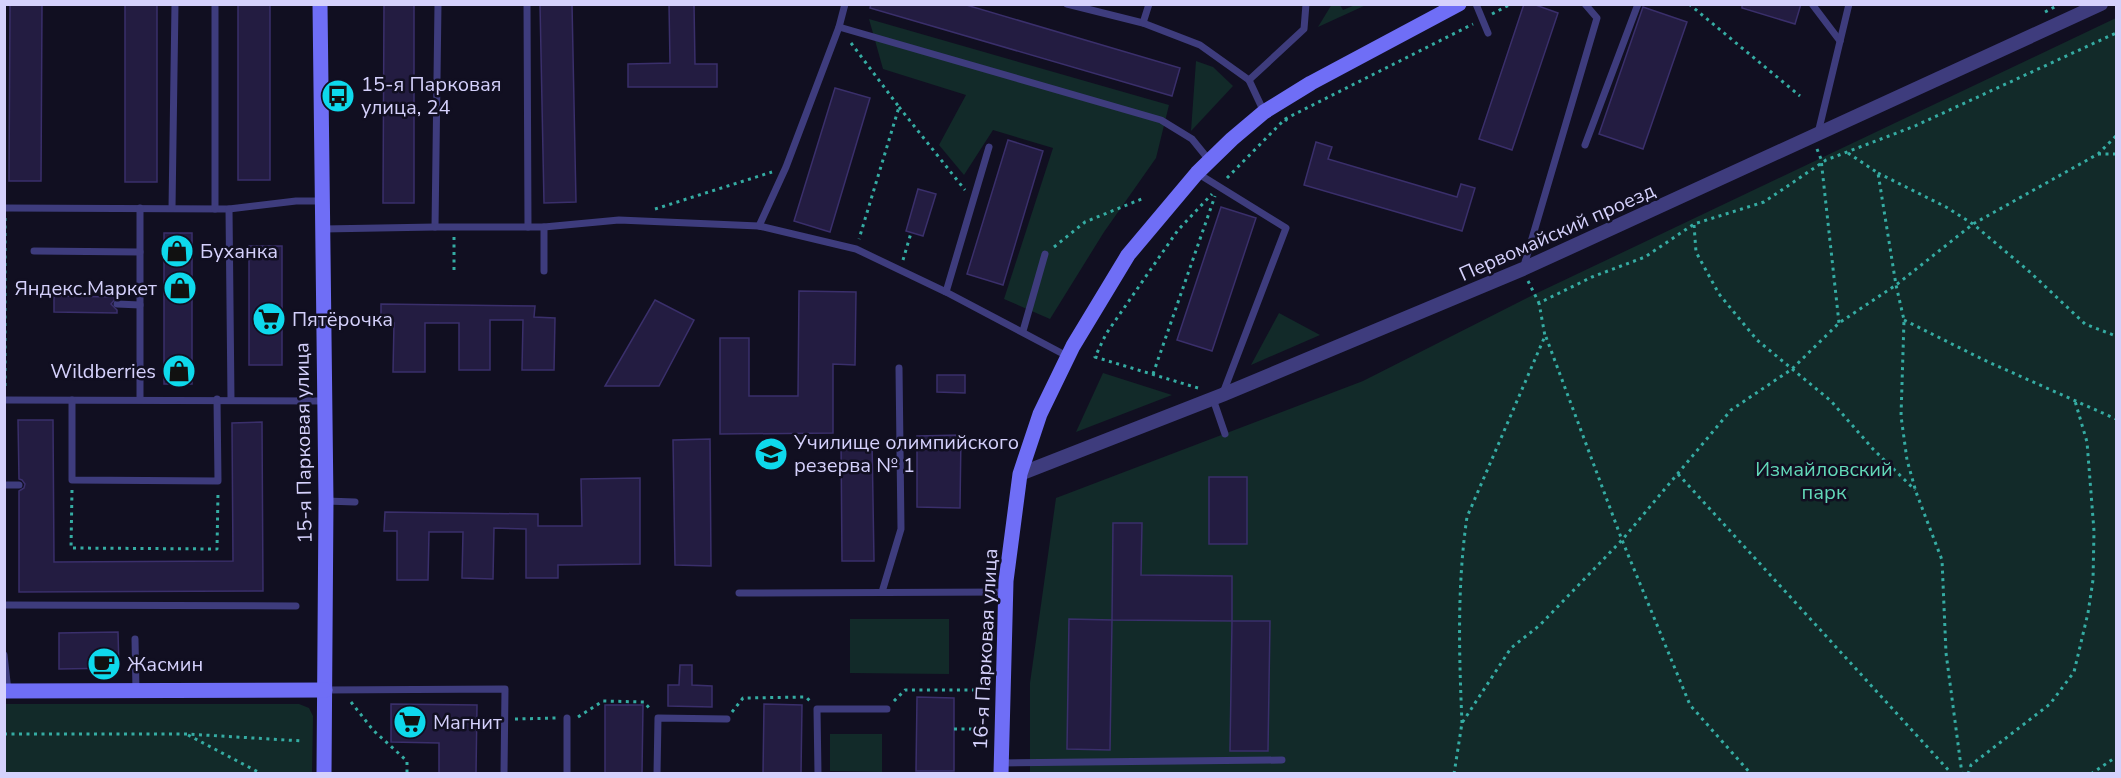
<svg xmlns="http://www.w3.org/2000/svg" width="2121" height="778" font-family="'Nunito Sans',sans-serif">
<rect width="100%" height="100%" fill="#110f21"/>
<g fill="#122a29">
<polygon points="1332,4 1340,5 1343,10 1355,5 1366,5 1318,27"/>
<polygon points="2116,18 2116,773 1030,774 1030,683 1056,498 1363,381 1535,294"/>
<polygon points="869,19 1169,105 1156,158 1104,232 1050,319 1004,299 1053,148 993,130 964,175 939,145 966,95 883,69"/>
<polygon points="1196,61 1213,67 1233,86 1191,131"/>
<polygon points="1279,313 1320,335 1251,365"/>
<polygon points="1103,373 1172,395 1076,432"/>
<polygon points="850,619 949,619 949,674 850,673"/>
<polygon points="5,704 299,704 309,708 313,716 312,773 5,773"/>
<polygon points="830,734 882,734 882,772 830,771"/>
</g>
<g fill="#231c41" stroke="#3a2f6b" stroke-width="1.5">
<polygon points="10,4 42,4 41,181 9,181"/>
<rect x="125" y="4" width="32" height="178"/>
<rect x="238" y="4" width="32" height="176"/>
<polygon points="384,4 414,4 414,203 383,203"/>
<polygon points="540,4 572,4 576,202 544,203"/>
<polygon points="669,4 694,4 695,64 717,64 717,87 628,87 628,64 670,63"/>
<polygon points="871,4 963,4 1180,68 1172,96 870,8"/>
<polygon points="1524,4 1533,4 1558,13 1512,150 1479,139"/>
<polygon points="1742,4 1801,4 1795,24 1742,8"/>
<polygon points="1643,7 1687,22 1643,149 1599,134"/>
<polygon points="835,88 870,98 830,232 794,221"/>
<polygon points="1008,140 1043,151 1003,285 967,274"/>
<polygon points="1316,142 1332,147 1328,159 1457,197 1461,184 1475,188 1462,231 1304,185"/>
<polygon points="918,189 936,194 923,236 906,231"/>
<polygon points="1221,207 1256,218 1212,351 1177,340"/>
<rect x="164" y="233" width="28" height="151"/>
<rect x="249" y="246" width="33" height="119"/>
<polygon points="799,291 856,292 855,365 833,364 833,433 720,434 720,338 749,338 749,396 798,396"/>
<polygon points="54,296 117,297 111,304 117,310 117,313 54,312"/>
<polygon points="655,300 694,320 659,386 605,386"/>
<polygon points="381,304 535,306 534,317 555,318 554,370 522,370 523,320 490,320 490,370 459,370 459,323 425,323 425,372 393,372 394,323 381,323"/>
<polygon points="937,375 965,375 965,393 937,392"/>
<polygon points="18,420 53,420 54,562 233,561 232,423 262,422 263,591 19,592 19,491 24,488 25,484 22,480 19,479"/>
<polygon points="961,435 960,508 917,507 917,436"/>
<polygon points="710,439 711,566 675,565 673,440"/>
<polygon points="841,439 872,440 874,561 842,561"/>
<rect x="1209" y="477" width="38" height="67"/>
<polygon points="640,478 640,564 558,565 558,578 526,578 526,529 494,528 493,579 462,578 463,532 429,532 428,580 397,580 397,531 384,531 385,512 538,514 538,526 582,526 581,479"/>
<polygon points="1113,523 1142,523 1141,575 1232,576 1232,621 1112,620"/>
<polygon points="1069,619 1112,620 1110,750 1067,749"/>
<polygon points="1232,621 1270,621 1268,751 1230,751"/>
<polygon points="118,632 119,668 59,669 59,633"/>
<polygon points="680,665 692,665 692,685 712,686 712,707 668,706 668,685 679,685"/>
<polygon points="917,697 954,698 954,771 916,771"/>
<polygon points="391,704 477,705 476,774 439,774 439,743 391,742"/>
<polygon points="764,704 802,705 801,774 763,774"/>
<polygon points="605,705 643,705 642,774 605,774"/>
</g>
<g fill="none" stroke-linecap="round" stroke-linejoin="round">
<g stroke="#35aca3" stroke-width="3" stroke-dasharray="3 4.5" stroke-linecap="butt">
<polyline points="1689,4 1800,96"/>
<polyline points="2045,12 2060,4"/>
<polyline points="1492,14 1511,4"/>
<polyline points="851,43 899,107 859,239"/>
<polyline points="899,107 965,190"/>
<polyline points="1285,119 1290,123"/>
<polyline points="1817,149 1821,159 1839,323"/>
<polyline points="1848,153 1878,173 1896,285 1904,320 1901,416 1907,460 1916,492 1942,560 1946,653 1962,774"/>
<polyline points="2098,154 2116,154"/>
<polyline points="1878,173 1946,207 1973,224 2031,273 2085,324 2116,336"/>
<polyline points="1227,178 1285,119 1473,24"/>
<polyline points="655,209 772,172"/>
<polyline points="5,218 5,389"/>
<polyline points="1694,225 1696,252 1719,294 1757,340 1831,401 1873,449 1915,490"/>
<polyline points="454,237 454,271"/>
<polyline points="1054,247 1085,222 1144,198"/>
<polyline points="903,260 911,233"/>
<polyline points="1528,281 1539,303"/>
<polyline points="1904,320 1984,360 2116,419"/>
<polyline points="1546,337 1622,540 1690,705 1751,774"/>
<polyline points="1153,374 1215,196"/>
<polyline points="1198,388 1095,357 1106,334 1178,230 1212,194"/>
<polyline points="1678,474 1952,774"/>
<polyline points="72,490 71,548 217,549 218,493"/>
<polyline points="894,701 905,690 980,690"/>
<polyline points="351,702 373,730 407,761 407,774"/>
<polyline points="732,712 743,698 806,697 810,701"/>
<polyline points="578,717 603,701 644,702 650,709"/>
<polyline points="515,719 557,718"/>
<path d="M1462 723C1459 654 1457 585 1467 517L1545 336 1539 303 1592 277 1645 257 1694 224 1764 202 1826 160 1915 126 2116 33"/>
<polyline points="954,729 980,729"/>
<polyline points="4,734 187,734 303,741"/>
<polyline points="188,735 262,774"/>
<polyline points="1454,774 1462,723 1511,648 1540,625 1622,540 1731,410 1792,369 1839,323 1896,285 1973,224 2098,154 2116,136"/>
<polyline points="1968,774 1971,765 2050,704 2074,672 2088,613 2093,580 2094,531 2087,442 2075,401"/>
<polyline points="2091,774 2116,757"/>
</g>
<g stroke="#3e3c7d" stroke-width="7">
<polyline points="527,4 528,227"/>
<polyline points="1067,4 1143,23 1200,45 1249,80 1264,112"/>
<polyline points="1476,4 1488,33"/>
<polyline points="1812,4 1840,41"/>
<polyline points="1143,23 1149,4"/>
<polyline points="839,27 1161,120 1192,139 1209,160"/>
<polyline points="1249,80 1304,29 1306,4"/>
<polyline points="1818,133 1849,4"/>
<polyline points="1585,145 1638,4"/>
<polyline points="1197,173 1286,228 1223,393"/>
<polyline points="4,208 229,209 296,201 322,201"/>
<polyline points="140,208 140,399"/>
<polyline points="172,208 175,4"/>
<polyline points="215,209 215,4"/>
<polyline points="229,209 231,399"/>
<polyline points="759,226 786,167 839,27 845,4"/>
<polyline points="435,227 438,4"/>
<polyline points="544,227 544,271"/>
<polyline points="323,229 435,227 544,227 619,220 759,226 856,249 946,292 1067,356"/>
<polyline points="34,251 140,252"/>
<polyline points="1523,269 1597,18 1585,4"/>
<polyline points="946,292 989,147"/>
<polyline points="117,304 140,305"/>
<polyline points="1023,331 1045,254"/>
<polyline points="1213,399 1225,434"/>
<polyline points="4,400 324,401"/>
<polyline points="72,400 72,480 218,481 217,399"/>
<polyline points="4,485 19,485"/>
<polyline points="326,501 355,502"/>
<polyline points="882,592 901,529 899,368"/>
<polyline points="739,593 1006,592"/>
<polyline points="4,605 296,606"/>
<polyline points="135,639 136,691"/>
<polyline points="4,655 8,691"/>
<polyline points="325,690 505,689 504,774"/>
<polyline points="567,718 567,774"/>
<polyline points="1001,763 1282,760"/>
<polyline points="657,774 658,718 727,719"/>
<polyline points="818,774 817,709 887,709"/>
</g>
<polyline stroke="#3e3c7d" stroke-width="14" points="1020,474 1222,395 1523,269 2101,4"/>
<g stroke="#6f6ef6" stroke-width="15">
<polyline points="320,4 326,501 324,774"/>
<polyline points="4,691 325,690"/>
<polyline points="1001,774 1006,581 1020,474 1040,414 1073,346 1128,255 1197,173 1232,139 1264,112 1311,83 1459,4"/>
</g>
</g>
<defs>
<g id="bus-disc" transform="scale(1.725)"><circle r="9.5" fill="#0ed9ec" stroke="#110f21"/><path d="M-5-6H5V4H4V6H2V4H-2V6H-4V4H-5ZM-3.5-4V0h7V-4ZM-3.5 1.2v1.5H-2V1.2ZM2 1.2v1.5H3.5V1.2Z" fill="#111"/></g>
<g id="shop-disc" transform="scale(1.725)"><circle r="9.5" fill="#0ed9ec" stroke="#110f21"/><path d="M-5-2.5h2.3a2.7 3.5 0 0 1 5.4 0H5L5.5 6h-11ZM-1.5-2.5h3a1.5 2.3 0 0 0-3 0Z" fill="#111"/></g>
<g id="supermarket-disc" transform="scale(1.725)"><circle r="9.5" fill="#0ed9ec" stroke="#110f21"/><path d="M-6-5.5h2.5l.6 2H6L4.5 2H-2.5L-4.4-4H-6ZM-1.5 3.2a1.3 1.3 0 1 0 .1 0ZM3 3.2a1.3 1.3 0 1 0 .1 0Z" fill="#111"/></g>
<g id="school-disc" transform="scale(1.725)"><circle r="9.5" fill="#0ed9ec" stroke="#110f21"/><path d="M0-5L7-2L0 1L-7-2ZM-4 1L0 2.5L4 1V4Q0 6-4 4Z" fill="#111"/></g>
<g id="cafe-disc" transform="scale(1.725)"><circle r="9.5" fill="#0ed9ec" stroke="#110f21"/><path d="M-5.5-4.5H6V0H3Q3 3.5 0 3.5H-2.5Q-5.5 3.5-5.5 0ZM3-3.2v2h1.7v-2ZM-6 4.5H4V6H-6Z" fill="#111"/></g>
</defs>
<g fill-rule="evenodd">
<use href="#bus-disc" x="338" y="96"/>
<use href="#shop-disc" x="177" y="251"/>
<use href="#shop-disc" x="180" y="288"/>
<use href="#supermarket-disc" x="269" y="319"/>
<use href="#shop-disc" x="179" y="371"/>
<use href="#school-disc" x="771" y="454"/>
<use href="#cafe-disc" x="104" y="664"/>
<use href="#supermarket-disc" x="410" y="722"/>
</g>
<g text-anchor="middle" stroke-width="5" stroke-linejoin="round" paint-order="stroke">
<g font-size="20" fill="#d5d1fc" stroke="#110f21" text-anchor="start">
<text x="361" y="91">15-я Парковая<tspan x="361" dy="23">улица, 24</tspan></text>
<text x="200" y="258">Буханка</text>
<text x="157" y="295" text-anchor="end">Яндекс.Маркет</text>
<text x="292" y="326">Пятёрочка</text>
<text x="156" y="378" text-anchor="end">Wildberries</text>
<text x="794" y="449">Училище олимпийского<tspan x="794" dy="23">резерва № 1</tspan></text>
<text x="127" y="671">Жасмин</text>
<text x="433" y="729">Магнит</text>
</g>
<g font-size="20" fill="#d5d1fc" stroke="#110f21">
<text transform="translate(1557 232) rotate(-24)" y="7">Первомайский проезд</text>
<text transform="translate(303 443) rotate(-91)" y="7">15-я Парковая улица</text>
<text transform="translate(985 649) rotate(-87)" y="7">16-я Парковая улица</text>
</g>
<g font-size="20" fill="#62d8b8" stroke="#110f21">
<text x="1824" y="476">Измайловский<tspan x="1824" dy="23">парк</tspan></text>
</g>
</g>
<rect width="2121" height="778" fill="none" stroke="#d5d1fc" stroke-width="12"/>
</svg>
